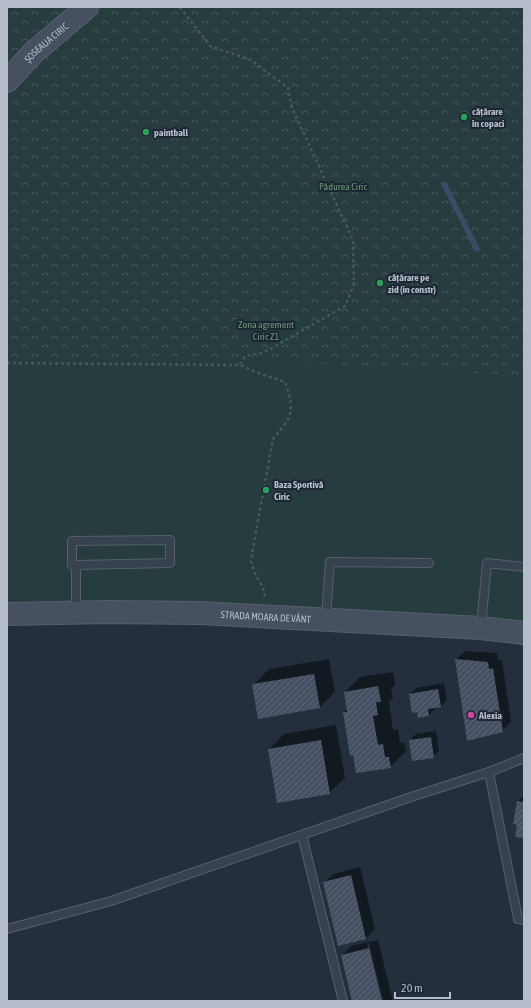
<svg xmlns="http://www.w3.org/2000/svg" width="531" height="1008" font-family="'Asap Condensed',sans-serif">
<defs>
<pattern id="forest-crowns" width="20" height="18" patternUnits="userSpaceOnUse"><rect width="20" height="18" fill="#263c3f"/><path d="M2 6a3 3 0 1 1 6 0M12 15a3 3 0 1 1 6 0" fill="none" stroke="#435659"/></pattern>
<pattern id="building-hatch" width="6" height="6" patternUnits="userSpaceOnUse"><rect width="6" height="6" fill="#455162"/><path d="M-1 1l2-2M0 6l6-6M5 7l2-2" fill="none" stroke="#5d6877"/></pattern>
</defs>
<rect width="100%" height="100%" fill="#242f3e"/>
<polygon fill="#263c3f" points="524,7 524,627 7,621 7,44"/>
<polygon fill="url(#forest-crowns)" points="7,7 524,7 524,376 200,356 7,359"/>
<g fill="#0007">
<polygon points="465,651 497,653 498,661 502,660 511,722 502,731 456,659"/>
<polygon points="329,659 335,692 319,708 253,685 269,669"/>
<polygon points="393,672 395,685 391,689 393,698 389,702 393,730 398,729 400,743 404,742 406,751 390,767 344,712 348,709 345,692 360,677"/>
<polygon points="444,683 447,700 441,706 434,707 435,709 429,715 417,711 410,694 416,688"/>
<polygon points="336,725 345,778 329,793 269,749 284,734"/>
<polygon points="436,731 439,751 433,757 410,740 416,734"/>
<polygon points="524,795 523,801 524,837 518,824 518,801"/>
<polygon points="360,867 375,929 366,938 339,944 324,883 333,874"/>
<polygon points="378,940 393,1001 383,1001 369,943 367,943 381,1001 353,1001 342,955 351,946"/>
</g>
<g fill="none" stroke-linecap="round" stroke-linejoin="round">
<polyline stroke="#394c67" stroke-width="5.5" points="444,184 477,249"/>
</g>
<g fill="url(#building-hatch)">
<polygon points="455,659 488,662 489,669 493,668 503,732 467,741"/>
<polygon points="314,674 320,708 258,719 252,684"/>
<polygon points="378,686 381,702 376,702 378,715 373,716 378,745 383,744 385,757 389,757 391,768 356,773 353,755 350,756 343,712 347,712 344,692"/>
<polygon points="438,689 441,707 428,709 429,716 418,718 417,712 412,713 409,694"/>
<polygon points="431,737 434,758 412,761 409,740"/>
<polygon points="321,740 330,794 277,803 268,749"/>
<polygon points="517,801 524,802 524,838 515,837 517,825 513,824"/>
<polygon points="351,875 366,939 338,946 323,882"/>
<polygon points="369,948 382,1001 352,1001 341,955"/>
</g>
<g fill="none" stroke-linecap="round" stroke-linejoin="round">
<g stroke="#565f6c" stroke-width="10">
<g id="lane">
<polyline points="76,612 76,565 170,563 170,540 72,541 72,565 76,565"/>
<polyline points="326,618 330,562 429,563"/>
<polyline points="481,627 487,563 524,567"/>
<polyline points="489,772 518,919 524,920"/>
<polyline points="302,835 343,1001"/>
<polyline points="7,929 111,901 411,797 489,772 524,758"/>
</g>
</g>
<g stroke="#565f6c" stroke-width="24">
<g id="secondary">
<path id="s1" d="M7 81 34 52 87 7"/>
<path id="s2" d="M7 614 108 612 200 613 481 628 524 633"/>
</g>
</g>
<g stroke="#44595c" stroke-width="2.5" stroke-dasharray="3 3" stroke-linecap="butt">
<polyline points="180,7 210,46 251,60 288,88 292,108 353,240 354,285 345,306 263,353 245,356 240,365"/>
<path d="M7 363 240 365 261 374 285 382C290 397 295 411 285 424 281 430 277 434 273 439L252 553 251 562 255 574 263 587 265 597"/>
</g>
<use href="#lane" stroke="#38414e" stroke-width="8"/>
<use href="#secondary" stroke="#465061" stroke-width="22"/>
</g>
<g fill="#2e9e5b" stroke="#1d2633" stroke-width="1.5">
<circle cx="464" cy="117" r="4"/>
<circle cx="146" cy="132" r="4"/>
<circle cx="380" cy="283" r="4"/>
<circle cx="266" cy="490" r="4"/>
</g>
<circle fill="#d1479c" stroke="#1d2633" stroke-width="1.5" cx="471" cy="715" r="4"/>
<g text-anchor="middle" stroke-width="4" stroke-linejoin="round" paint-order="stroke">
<g font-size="10" fill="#b4bcc9" stroke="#1d2633">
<text dy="4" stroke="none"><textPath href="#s1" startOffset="55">ȘOSEAUA CIRIC</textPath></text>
<text dy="4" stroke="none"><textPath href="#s2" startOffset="259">STRADA MOARA DE VÂNT</textPath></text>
</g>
<g font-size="10" font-weight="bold" fill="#b4bcc9" stroke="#1d2633" text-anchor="start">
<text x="472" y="115">cățărare<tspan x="472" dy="12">în copaci</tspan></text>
<text x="154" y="136">paintball</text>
<text x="388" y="281">cățărare pe<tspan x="388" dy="12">zid (in constr)</tspan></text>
<text x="274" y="488">Baza Sportivă<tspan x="274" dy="12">Ciric</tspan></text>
<text x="479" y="719">Alexia</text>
</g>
<g font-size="10" fill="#6b9a76" stroke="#1d2633">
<text x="343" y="190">Pădurea Ciric</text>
<text x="266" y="328">Zona agrement<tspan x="266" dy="12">Ciric Z1</tspan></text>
</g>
</g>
<rect width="531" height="1008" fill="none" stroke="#b4bcc9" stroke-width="16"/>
<path d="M395 992v6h55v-6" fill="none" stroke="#b4bcc9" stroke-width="2"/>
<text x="401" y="992" font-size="12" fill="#b4bcc9" stroke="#1d2633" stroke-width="3" paint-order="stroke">20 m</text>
</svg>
